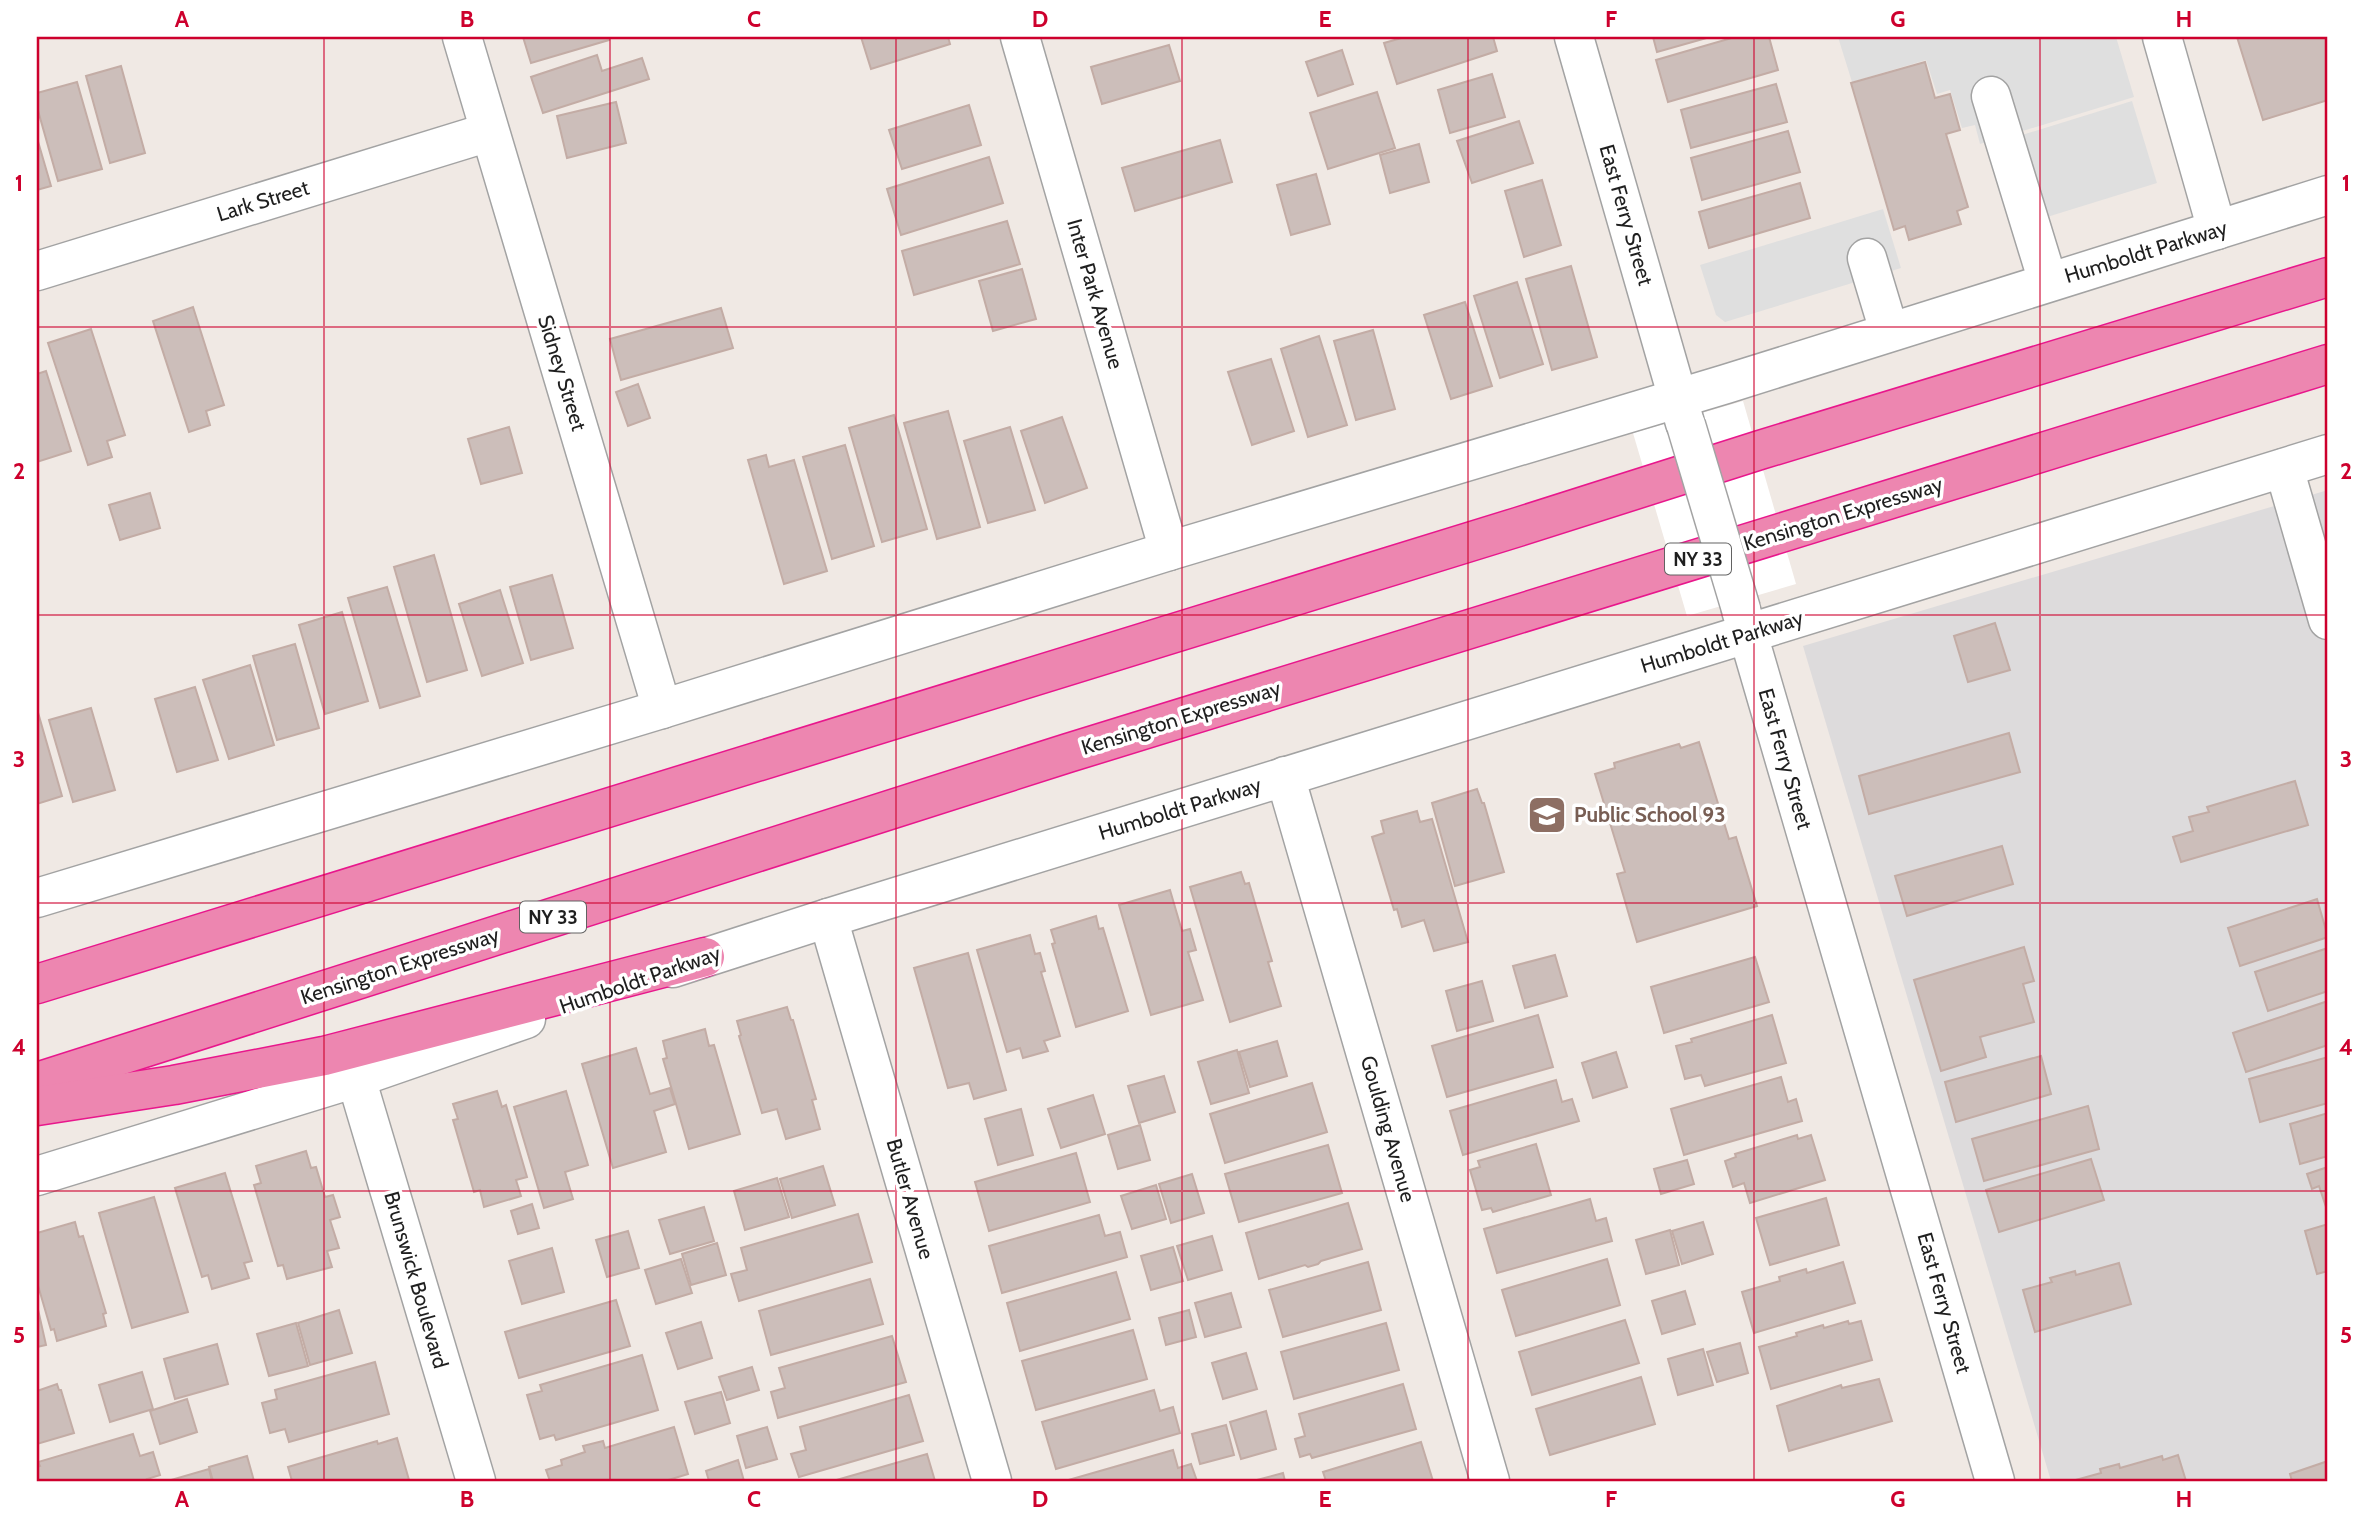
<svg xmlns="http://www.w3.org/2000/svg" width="2365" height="1518" font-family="Cabin,sans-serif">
<rect width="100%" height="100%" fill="#f0e9e4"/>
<polygon fill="#dddbdc" points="2328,490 2328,1481 2051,1481 1803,646"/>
<g fill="#dfdfdf">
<polygon points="1838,37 2116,37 2134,97 1980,144 1975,125 1962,128 1950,90 1937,94 1926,60 1852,82"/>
<polygon points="2132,101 2157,183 2047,217 2022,135"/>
<polygon points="1883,209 1901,268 1725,322 1716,315 1700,265"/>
</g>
<polygon fill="#fff" points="1743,401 1796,584 1687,616 1633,433"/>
<g fill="#ccbeba" stroke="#c3aca5" stroke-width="2">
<polygon points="523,37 608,37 609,40 531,63"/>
<polygon points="861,37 948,37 950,44 871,69"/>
<polygon points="1405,37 1493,37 1497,51 1397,84 1384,43"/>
<polygon points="1653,37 1710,37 1657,52"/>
<polygon points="1735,37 1769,37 1778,70 1668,102 1656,60"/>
<polygon points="2237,37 2328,37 2328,100 2263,120"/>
<polygon points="1169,45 1180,81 1102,104 1091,67"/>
<polygon points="1342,50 1353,84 1318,96 1306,62"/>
<polygon points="597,55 602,71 642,58 649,79 543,113 531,77"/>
<polygon points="1925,62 1935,98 1950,94 1960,130 1946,134 1968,207 1957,211 1961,224 1909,240 1905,226 1894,230 1851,83"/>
<polygon points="121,66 145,153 110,163 86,76"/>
<polygon points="1492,74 1505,117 1450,133 1438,90"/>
<polygon points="77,82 102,169 58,181 37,107 37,93"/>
<polygon points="1776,84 1787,122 1691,148 1681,110"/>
<polygon points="1377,92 1395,148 1328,169 1310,113"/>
<polygon points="616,102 626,143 567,158 557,116"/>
<polygon points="969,105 981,145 902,169 889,130"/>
<polygon points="1519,121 1533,163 1472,183 1457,141"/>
<polygon points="1788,131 1800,172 1702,200 1691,158"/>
<polygon points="37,138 51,186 37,190"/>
<polygon points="1220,140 1232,182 1135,211 1122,168"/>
<polygon points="1419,144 1429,182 1390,193 1380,155"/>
<polygon points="989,157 1003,203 901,235 887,189"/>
<polygon points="1316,174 1330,224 1291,235 1277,185"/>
<polygon points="1542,180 1561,245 1524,257 1505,191"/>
<polygon points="1800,183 1810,218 1709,248 1699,212"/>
<polygon points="1007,221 1020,264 914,295 902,251"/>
<polygon points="1571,266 1597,357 1552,370 1526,279"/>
<polygon points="1022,269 1036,319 993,331 979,281"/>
<polygon points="1517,282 1543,364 1500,378 1474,296"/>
<polygon points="1465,302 1492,386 1451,399 1424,315"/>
<polygon points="193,307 224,405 206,411 210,425 189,432 153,321"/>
<polygon points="721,308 733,348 621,380 610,339"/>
<polygon points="91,329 125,435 107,441 112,457 88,465 48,343"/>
<polygon points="1373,330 1395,409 1356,420 1334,341"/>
<polygon points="1319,336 1347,425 1308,437 1281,349"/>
<polygon points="1271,359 1294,431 1252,445 1228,372"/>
<polygon points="46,371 71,451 37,462 37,374"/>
<polygon points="638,384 650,418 628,426 616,392"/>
<polygon points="948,411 980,527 937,539 904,423"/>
<polygon points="894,415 927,529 882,542 849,428"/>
<polygon points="1062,417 1087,488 1045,503 1021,431"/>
<polygon points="509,427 522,473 481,484 468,439"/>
<polygon points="1010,427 1035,510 988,523 964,441"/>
<polygon points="845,445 874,546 832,559 803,457"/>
<polygon points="766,455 769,467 794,460 827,571 784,584 748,460"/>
<polygon points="150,493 160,528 120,540 109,505"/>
<polygon points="434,555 467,670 427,682 394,567"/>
<polygon points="552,575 573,648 531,660 510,587"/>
<polygon points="387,587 420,696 380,708 348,598"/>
<polygon points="500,590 523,663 482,676 459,604"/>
<polygon points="342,612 368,701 325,714 299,625"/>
<polygon points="1995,623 2010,670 1968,682 1954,636"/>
<polygon points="295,644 319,728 277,740 253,656"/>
<polygon points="250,665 274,745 229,759 203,680"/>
<polygon points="195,687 218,760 177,772 155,699"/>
<polygon points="91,708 115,790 73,802 49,720"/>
<polygon points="37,709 62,796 37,804"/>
<polygon points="2009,733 2020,772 1869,814 1859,776"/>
<polygon points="1699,742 1729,839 1736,837 1757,906 1637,942 1617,874 1625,872 1595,774 1615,768 1614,763 1679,744 1681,748"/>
<polygon points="2295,781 2308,825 2181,862 2173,837 2193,831 2189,817 2209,812 2207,807"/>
<polygon points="1477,789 1482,803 1484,803 1504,872 1455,886 1432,803"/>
<polygon points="1417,811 1420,822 1432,819 1468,942 1434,951 1424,920 1402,927 1397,909 1394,910 1372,837 1384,833 1381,821"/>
<polygon points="2002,846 2013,884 1907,916 1895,876"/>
<polygon points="1241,872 1245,884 1249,883 1272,961 1268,962 1281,1006 1230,1022 1190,887"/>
<polygon points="1170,890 1182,931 1190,929 1196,950 1188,952 1203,1000 1151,1015 1119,905"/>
<polygon points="2317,899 2328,937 2240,966 2228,928"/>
<polygon points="1096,916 1099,929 1103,928 1128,1011 1076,1027 1052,944 1055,943 1051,930"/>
<polygon points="1030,935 1035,954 1040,953 1045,971 1041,972 1060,1036 1044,1041 1048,1051 1023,1058 1020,1048 1007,1052 977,950"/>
<polygon points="2024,947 2034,981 2023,984 2034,1022 1980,1037 1986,1057 1941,1071 1914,980"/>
<polygon points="2328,948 2328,991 2268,1011 2255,972"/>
<polygon points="968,953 1006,1090 974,1099 969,1083 948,1088 914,968"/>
<polygon points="1555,955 1567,996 1525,1008 1513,966"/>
<polygon points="1755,957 1769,1002 1664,1033 1651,987"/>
<polygon points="1482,981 1493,1021 1457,1031 1446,991"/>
<polygon points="2328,1001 2328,1045 2246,1072 2233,1033"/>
<polygon points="787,1007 791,1020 793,1020 816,1099 812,1100 820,1129 786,1139 777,1109 762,1113 739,1036 741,1035 737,1021"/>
<polygon points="1538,1015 1553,1067 1447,1097 1432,1046"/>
<polygon points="1772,1015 1786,1063 1705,1086 1701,1075 1685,1079 1676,1046 1692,1042 1691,1039"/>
<polygon points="705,1029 709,1046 714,1045 740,1134 689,1149 663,1059 667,1058 663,1041"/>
<polygon points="1277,1041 1287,1076 1250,1087 1239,1052"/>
<polygon points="636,1048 650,1094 670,1088 675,1104 654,1111 666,1152 613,1168 582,1064"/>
<polygon points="1237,1050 1249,1093 1211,1104 1198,1062"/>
<polygon points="1616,1052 1627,1087 1593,1098 1582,1063"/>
<polygon points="2041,1056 2051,1094 1956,1122 1945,1082"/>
<polygon points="2328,1057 2328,1103 2260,1122 2249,1079"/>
<polygon points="1164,1076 1175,1112 1139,1123 1128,1086"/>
<polygon points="1781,1077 1788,1102 1796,1099 1802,1121 1684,1155 1671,1109"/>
<polygon points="1556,1080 1562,1102 1572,1099 1579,1121 1463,1155 1450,1111"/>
<polygon points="1312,1083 1327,1132 1225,1163 1210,1114"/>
<polygon points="497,1091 502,1107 506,1105 527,1177 516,1180 521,1196 484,1207 480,1190 474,1192 453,1120 458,1119 453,1104"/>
<polygon points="566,1091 588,1165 565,1172 573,1199 544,1208 514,1107"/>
<polygon points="1093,1095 1105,1134 1061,1148 1048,1109"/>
<polygon points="2088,1106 2099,1149 1984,1181 1972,1139"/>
<polygon points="1021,1109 1033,1155 998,1165 985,1119"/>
<polygon points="2328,1113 2328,1156 2300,1164 2290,1124"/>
<polygon points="1140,1125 1150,1160 1118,1169 1108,1135"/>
<polygon points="1797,1135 1798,1139 1811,1135 1825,1180 1750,1203 1744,1183 1733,1187 1725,1161 1736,1157 1735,1154"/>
<polygon points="1536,1144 1551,1195 1493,1212 1491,1208 1482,1210 1470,1170 1480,1167 1478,1161"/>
<polygon points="1328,1145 1342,1193 1239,1222 1225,1174"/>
<polygon points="306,1151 311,1168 316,1167 325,1197 333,1195 340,1217 330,1220 339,1248 327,1251 332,1267 287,1279 283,1265 278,1266 254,1185 261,1183 256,1166"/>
<polygon points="1076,1153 1090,1202 989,1231 975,1182"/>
<polygon points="2091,1159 2104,1200 1999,1232 1986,1190"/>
<polygon points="1687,1160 1694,1184 1661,1194 1654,1169"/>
<polygon points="823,1166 835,1205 792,1218 780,1179"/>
<polygon points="2328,1167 2328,1213 2319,1186 2312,1189 2307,1174"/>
<polygon points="225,1173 252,1261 244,1263 249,1278 212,1289 208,1275 202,1277 175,1188"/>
<polygon points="1192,1174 1204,1213 1171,1223 1159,1184"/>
<polygon points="777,1178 789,1217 745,1230 734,1191"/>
<polygon points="1156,1185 1166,1219 1132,1229 1121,1196"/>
<polygon points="154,1197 188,1312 132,1328 99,1213"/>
<polygon points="1826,1198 1839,1245 1770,1265 1756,1218"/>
<polygon points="1590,1199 1596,1221 1606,1218 1612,1241 1497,1273 1484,1229"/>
<polygon points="1348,1203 1362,1249 1321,1261 1318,1264 1308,1267 1305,1265 1259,1279 1246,1233"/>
<polygon points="532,1204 539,1228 518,1234 511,1211"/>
<polygon points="704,1207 714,1241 670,1254 659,1220"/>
<polygon points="858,1214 872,1262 739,1301 731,1274 747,1270 741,1248"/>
<polygon points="1099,1215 1105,1236 1120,1232 1127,1257 1002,1293 989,1246"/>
<polygon points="75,1222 79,1237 83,1236 106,1313 103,1314 106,1326 57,1341 54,1329 51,1330 37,1282 37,1233"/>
<polygon points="1703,1222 1713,1254 1682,1264 1672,1231"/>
<polygon points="2328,1224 2328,1271 2317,1274 2305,1231"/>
<polygon points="1670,1230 1679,1265 1646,1274 1636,1240"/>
<polygon points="628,1231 639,1268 607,1277 596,1240"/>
<polygon points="1212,1236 1222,1270 1188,1280 1177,1246"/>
<polygon points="717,1243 726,1275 691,1285 682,1254"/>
<polygon points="1173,1247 1183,1281 1151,1290 1141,1256"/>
<polygon points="552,1248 564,1292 522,1304 509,1261"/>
<polygon points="681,1259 692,1293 656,1304 645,1270"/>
<polygon points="1607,1259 1620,1305 1516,1336 1502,1290"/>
<polygon points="1368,1262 1381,1310 1283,1337 1269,1290"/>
<polygon points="1843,1262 1855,1303 1754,1333 1742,1292 1780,1281 1779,1277 1806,1269 1807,1273"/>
<polygon points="2119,1263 2131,1304 2035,1332 2023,1290 2052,1282 2050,1278 2075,1271 2076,1275"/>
<polygon points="1116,1272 1130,1319 1020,1351 1007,1303"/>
<polygon points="870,1279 883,1324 771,1355 759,1311"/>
<polygon points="1685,1291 1695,1324 1662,1334 1652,1301"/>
<polygon points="1231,1293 1241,1327 1205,1337 1195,1303"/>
<polygon points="616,1300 630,1346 519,1378 505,1332"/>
<polygon points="37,1305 46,1345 37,1347"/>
<polygon points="339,1310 352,1353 310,1365 298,1323"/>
<polygon points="1189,1310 1196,1337 1166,1345 1159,1318"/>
<polygon points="1625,1320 1639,1363 1532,1395 1519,1352"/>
<polygon points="1848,1321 1849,1324 1861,1321 1872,1360 1771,1389 1759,1347 1797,1336 1796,1333 1823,1325 1824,1328"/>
<polygon points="701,1322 712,1358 678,1369 666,1333"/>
<polygon points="296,1323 308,1366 269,1376 257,1334"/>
<polygon points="1386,1323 1399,1370 1294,1399 1281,1352"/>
<polygon points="1133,1330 1147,1379 1036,1410 1022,1361"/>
<polygon points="892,1336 906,1382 778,1418 771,1392 785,1388 779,1368"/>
<polygon points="1740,1343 1748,1373 1717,1382 1707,1352"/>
<polygon points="217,1344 228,1384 175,1399 164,1359"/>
<polygon points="1703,1349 1713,1385 1678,1395 1668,1359"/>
<polygon points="1246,1353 1257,1389 1223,1399 1212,1363"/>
<polygon points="642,1355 658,1410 556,1440 554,1435 540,1439 527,1395 542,1391 540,1385"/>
<polygon points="375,1362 389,1414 289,1442 285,1429 270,1433 262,1403 277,1399 275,1390"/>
<polygon points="752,1367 759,1390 727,1400 719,1377"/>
<polygon points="142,1372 153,1409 110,1422 99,1385"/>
<polygon points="1641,1377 1655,1424 1550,1455 1536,1409"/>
<polygon points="1879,1379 1892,1421 1789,1451 1777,1406 1841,1385 1842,1388"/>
<polygon points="57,1384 59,1390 61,1390 74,1433 37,1444 37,1391"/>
<polygon points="1403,1384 1416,1429 1312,1458 1310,1454 1300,1457 1295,1439 1305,1436 1299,1414"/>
<polygon points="1154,1390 1160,1411 1173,1407 1180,1433 1056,1469 1042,1422"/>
<polygon points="721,1392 730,1423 695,1434 685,1402"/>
<polygon points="909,1395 923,1441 799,1477 791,1454 806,1450 800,1427"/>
<polygon points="187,1399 197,1432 160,1444 150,1411"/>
<polygon points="1266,1411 1276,1449 1241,1459 1230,1422"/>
<polygon points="1226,1425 1234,1455 1200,1464 1192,1434"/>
<polygon points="674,1427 688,1474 665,1481 550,1481 546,1470 562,1465 561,1460 585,1452 583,1446 603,1441 605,1448"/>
<polygon points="767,1427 777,1459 746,1468 737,1436"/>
<polygon points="133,1434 140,1456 153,1452 160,1475 147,1479 148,1481 37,1481 37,1467 40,1466 38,1462"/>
<polygon points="397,1438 409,1480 292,1481 288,1467 377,1441 378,1444"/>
<polygon points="1421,1442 1433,1481 1326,1481 1323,1472"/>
<polygon points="1173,1450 1178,1468 1191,1464 1197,1481 1065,1481"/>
<polygon points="927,1454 935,1481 833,1481"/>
<polygon points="2178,1455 2186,1481 2072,1481 2101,1473 2100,1469 2119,1464 2120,1468 2162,1456 2163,1460"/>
<polygon points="247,1456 254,1481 213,1481 209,1467"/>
<polygon points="738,1460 744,1481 709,1481 706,1471"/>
<polygon points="2328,1461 2328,1481 2292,1481 2290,1474"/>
<polygon points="209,1469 212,1481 171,1481 171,1480"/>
<polygon points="1283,1473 1285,1481 1253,1481"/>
</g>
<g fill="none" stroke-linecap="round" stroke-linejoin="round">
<g stroke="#a3a3a3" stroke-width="41">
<g id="minor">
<polyline points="462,37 662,709"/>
<polyline points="1020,37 1169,551"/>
<polyline points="1574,37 1685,423"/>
<polyline points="2162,37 2217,230"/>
<polyline points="1991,96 2048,282"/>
<polyline points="1867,258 1889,331"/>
<polyline points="37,271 489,132"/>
<polyline points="2284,468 2328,620"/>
<polyline points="1741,610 1995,1481"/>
<polyline points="1285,776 1490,1481"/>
<polyline points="37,898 662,709 1169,551 1726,384 2328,195"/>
<polyline points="828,918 992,1481"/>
<polyline points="673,968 828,918 2328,454"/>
<polyline points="356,1078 476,1481"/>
<polyline points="37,1176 356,1078 526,1019"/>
</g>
</g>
<g stroke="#e8178c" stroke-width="41">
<g id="highway">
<polyline points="37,984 1518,527 1760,450 2328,277"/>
<polyline points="37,1082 1068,753 2328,364"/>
<polyline points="37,1106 174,1085 324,1056 705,957"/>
</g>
</g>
<use href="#minor" stroke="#fff" stroke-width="38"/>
<use href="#highway" stroke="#ed86b0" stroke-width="38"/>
<g stroke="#a3a3a3" stroke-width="41" stroke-linecap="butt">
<polyline id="minor-bridge" points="1686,425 1741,609"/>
</g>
<use href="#minor-bridge" stroke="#fff" stroke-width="38"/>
</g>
<path fill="none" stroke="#cd002d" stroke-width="2" stroke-opacity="0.55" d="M324 37V1481M610 37V1481M896 37V1481M1182 37V1481M1468 37V1481M1754 37V1481M2040 37V1481M37 327H2328M37 615H2328M37 903H2328M37 1191H2328"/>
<defs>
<g id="school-square" transform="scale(2.0125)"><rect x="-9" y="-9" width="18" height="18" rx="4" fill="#8d6e63" stroke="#fff"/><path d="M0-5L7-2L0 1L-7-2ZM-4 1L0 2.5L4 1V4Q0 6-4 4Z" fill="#fff"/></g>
</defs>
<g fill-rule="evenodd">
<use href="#school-square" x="1547" y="815"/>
</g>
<g text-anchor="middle" stroke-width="7" stroke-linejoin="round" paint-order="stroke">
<g fill="#fff" stroke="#626262" stroke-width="2">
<rect x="1665" y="543.5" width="66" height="31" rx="5"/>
<rect x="520" y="901.5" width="66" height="31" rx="5"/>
</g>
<g font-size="19" font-weight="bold" fill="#1f1f1f">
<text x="1698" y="566">NY 33</text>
<text x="553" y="924">NY 33</text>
</g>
<g font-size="21" fill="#1f1f1f" stroke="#fff">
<text transform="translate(263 201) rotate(-17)" y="7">Lark Street</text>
<text transform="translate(1626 215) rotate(74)" y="7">East Ferry Street</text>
<text transform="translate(2146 252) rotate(-17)" y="7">Humboldt Parkway</text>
<text transform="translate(1095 294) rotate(74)" y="7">Inter Park Avenue</text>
<text transform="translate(562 373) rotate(73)" y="7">Sidney Street</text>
<text transform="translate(1843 514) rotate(-17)" y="7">Kensington Expressway</text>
<text transform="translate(1722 642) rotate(-17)" y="7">Humboldt Parkway</text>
<text transform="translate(1181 718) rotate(-17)" y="7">Kensington Expressway</text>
<text transform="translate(1785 759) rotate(74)" y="7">East Ferry Street</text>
<text transform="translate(1180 809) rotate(-17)" y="7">Humboldt Parkway</text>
<text transform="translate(400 966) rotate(-18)" y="7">Kensington Expressway</text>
<text transform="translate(640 980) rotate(-19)" y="7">Humboldt Parkway</text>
<text transform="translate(1388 1129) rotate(74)" y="7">Goulding Avenue</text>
<text transform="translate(910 1199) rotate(74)" y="7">Butler Avenue</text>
<text transform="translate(416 1280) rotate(74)" y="7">Brunswick Boulevard</text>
<text transform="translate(1944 1303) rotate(74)" y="7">East Ferry Street</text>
</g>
<g font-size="21" font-weight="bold" fill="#785e54" stroke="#fff" text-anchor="start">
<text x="1574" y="822">Public School 93</text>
</g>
</g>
<rect width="2365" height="1518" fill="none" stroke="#ffffff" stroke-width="77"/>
<rect x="38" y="38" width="2288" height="1442" fill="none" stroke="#cd002d" stroke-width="2.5"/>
<g font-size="23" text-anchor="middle" font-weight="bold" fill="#cd002d">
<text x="182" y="27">A</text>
<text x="467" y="27">B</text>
<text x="754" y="27">C</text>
<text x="1040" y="27">D</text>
<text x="1325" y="27">E</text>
<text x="1611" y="27">F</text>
<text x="1898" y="27">G</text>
<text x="2184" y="27">H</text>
<text x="19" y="191">1</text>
<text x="2346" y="191">1</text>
<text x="19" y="479">2</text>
<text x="2346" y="479">2</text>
<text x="19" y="767">3</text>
<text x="2346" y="767">3</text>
<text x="19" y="1055">4</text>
<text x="2346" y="1055">4</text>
<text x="19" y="1343">5</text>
<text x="2346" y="1343">5</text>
<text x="182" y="1507">A</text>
<text x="467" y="1507">B</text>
<text x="754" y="1507">C</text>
<text x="1040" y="1507">D</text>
<text x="1325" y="1507">E</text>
<text x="1611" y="1507">F</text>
<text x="1898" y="1507">G</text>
<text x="2184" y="1507">H</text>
</g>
</svg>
